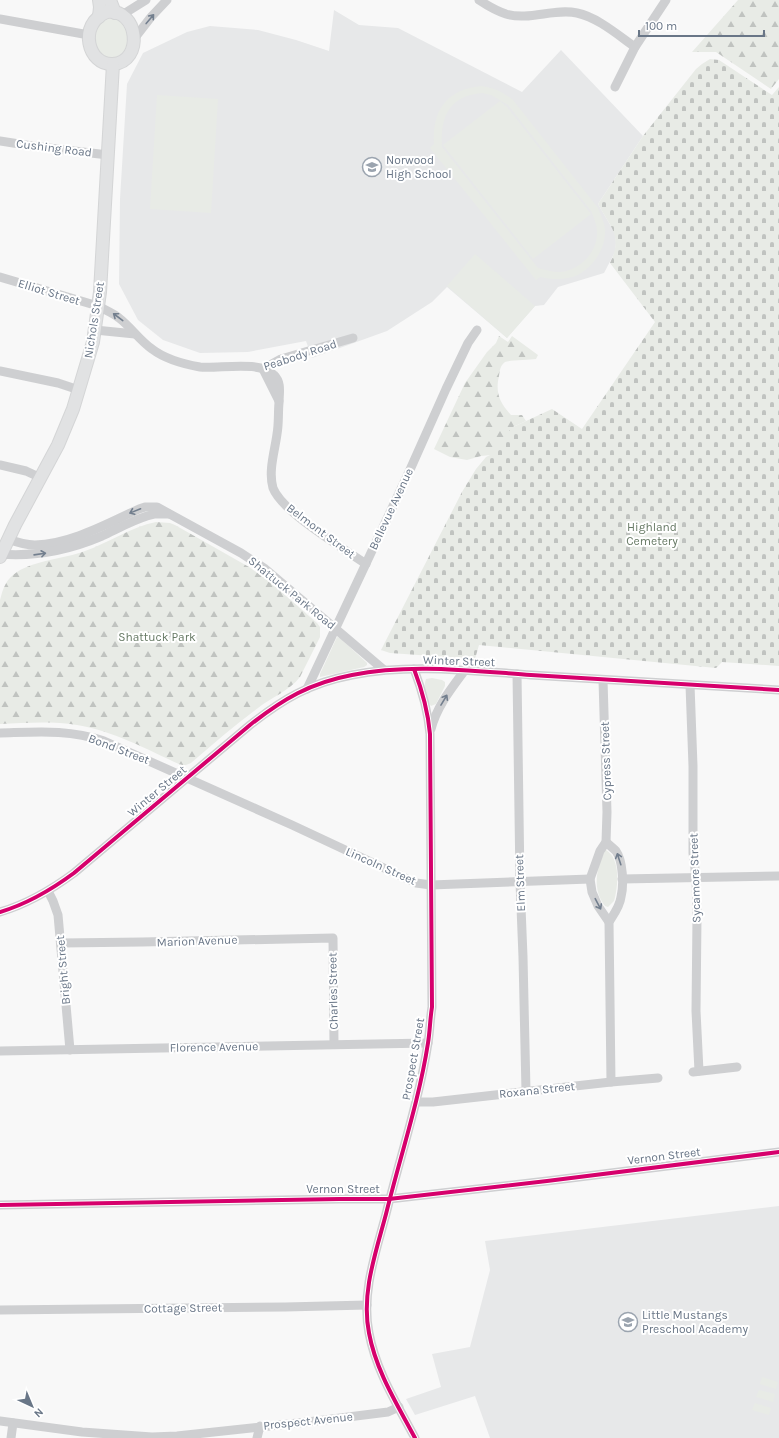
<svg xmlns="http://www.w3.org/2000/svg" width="779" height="1438" font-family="Karla,sans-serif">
<defs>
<pattern id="forest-firs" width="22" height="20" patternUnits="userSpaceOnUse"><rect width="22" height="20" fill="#e8ebe6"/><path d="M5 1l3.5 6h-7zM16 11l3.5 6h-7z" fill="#c0c3c0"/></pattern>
<pattern id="cemetery-stones" width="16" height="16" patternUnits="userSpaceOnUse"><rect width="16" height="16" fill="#e8ebe6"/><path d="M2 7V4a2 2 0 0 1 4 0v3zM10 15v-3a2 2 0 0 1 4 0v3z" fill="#c0c3c0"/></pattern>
</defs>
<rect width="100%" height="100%" fill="#f8f8f8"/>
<g fill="#e7e8e9">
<polygon points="334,10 359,25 398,28 522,92 561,50 643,136 598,204 615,233 616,243 615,252 604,273 558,287 544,305 535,306 507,338 447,287 432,302 387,331 312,358 306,341 248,352 200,353 163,340 138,320 119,284 120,199 127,84 143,53 187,32 210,26 258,30 296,40 329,51"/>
<polygon points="779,1206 779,1438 490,1438 475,1396 415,1415 406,1399 441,1387 432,1354 470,1347 490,1270 485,1241"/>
</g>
<g fill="#e8ebe6" fill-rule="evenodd">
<path d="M113 18C134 25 134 53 112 59 91 55 87 22 113 18Z"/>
<path d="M482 86C494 88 503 92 513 100L598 208C601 216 606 225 605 234 604 254 587 275 568 278 558 280 549 279 540 277L536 280 430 148 434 144C432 110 447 89 482 86ZM482 93 491 95 508 105 591 211C594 218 597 225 597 232 598 252 579 271 560 272 552 272 546 270 538 268L442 147C440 117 449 96 482 93Z"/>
<polygon points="157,95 218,99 211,213 150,209"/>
<polygon points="500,101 507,107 591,214 533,259 443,145"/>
<polygon points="475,254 535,306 507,338 447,286"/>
<polygon points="337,637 340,638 367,663 367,665 364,667 320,677 320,674"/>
<path d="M432 678 442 680 445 682V686L436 704 431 706C426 700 423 686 426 679Z"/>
<path d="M606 850C621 859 618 887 614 901L608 907 605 906C592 890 596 868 605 851Z"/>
<polygon points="762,1377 778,1382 776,1389 760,1384"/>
<polygon points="759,1390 775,1394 773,1402 756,1397"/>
<polygon points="755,1403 771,1408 769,1415 752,1410"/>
</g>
<g fill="url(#forest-firs)">
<polygon points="738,0 779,0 779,79 771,89 716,52 692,52"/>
<path d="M499 336 508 342 512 336 538 355 536 359C529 360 509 360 505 362 500 366 500 370 499 376 495 393 500 403 511 415H522L526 421 513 427 511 453 481 456 467 460 450 457 434 449 465 383 487 352 496 343Z"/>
<path d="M156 522 170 523 175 525 249 567 270 582 317 623 320 627V637L300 677C289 691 272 697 258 708 235 725 213 744 191 763L186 765H181C148 750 114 731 77 725 52 721 25 723 0 724V600C3 588 6 579 17 572 36 560 63 559 85 551 108 543 131 527 156 522Z"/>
</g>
<path fill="url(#cemetery-stones)" d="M710 59 719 60 772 95 779 87V666L722 662 716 668 479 645 475 659 390 653 381 650 462 492 476 469 486 457 498 451 511 428 552 409 582 429 655 322 610 263C623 236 611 228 598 204L643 136 696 69 702 64Z"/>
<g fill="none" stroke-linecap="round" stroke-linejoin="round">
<g stroke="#d4d5d6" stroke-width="14">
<g id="major">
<polyline points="99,0 100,7 99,17"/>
<polyline points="110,0 115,13"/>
<path d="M107 12C139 8 144 62 113 64 88 66 77 24 107 12Z"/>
<polyline points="0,557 15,525 58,445 73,409 93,342 100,292 113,64"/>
</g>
</g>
<g stroke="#cecfd1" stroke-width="9">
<path d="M479 0C488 6 497 11 506 14 529 21 554 8 577 13 597 17 618 35 635 47"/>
<polyline points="122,15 146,0"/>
<polyline points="0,19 89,35"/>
<polyline points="134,39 151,17 167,0"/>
<polyline points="615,87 635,47 666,0"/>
<polyline points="0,141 32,146 108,155"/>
<path d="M0 277 98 306C105 310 113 313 119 318 131 327 139 340 152 349 165 359 183 364 200 367 219 369 260 360 274 375 282 383 279 393 279 403 278 413 279 423 277 434 275 450 268 471 273 488 282 512 343 548 366 564"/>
<polyline points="95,330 135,334"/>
<polyline points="263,369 281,359 353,338"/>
<polyline points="263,369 279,401"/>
<polyline points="0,371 58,383 79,390"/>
<polyline points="0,465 26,471 41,478"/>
<path d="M8 539C16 542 25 545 35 545 71 544 106 524 139 509L145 507H157L241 553 264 568 384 670"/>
<path d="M0 554C36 557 69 550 102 536 117 529 131 521 147 516L155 514H169"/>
<path d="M414 669C422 690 428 711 430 734L432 1007C430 1019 430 1031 428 1043 419 1101 400 1157 386 1214 376 1252 361 1293 369 1333 376 1371 397 1404 415 1438"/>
<polyline points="517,674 520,882 523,957 526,1091"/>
<polyline points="603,680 607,812 606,842 600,851 590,879 592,892 598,906 609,922"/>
<polyline points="690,685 693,766 693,853 696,877 697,917 696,1011 699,1071"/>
<polyline points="307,689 409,472 446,389 468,343 477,330"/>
<path d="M431 729C437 706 451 689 465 670"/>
<path d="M0 733C37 732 68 729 104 741L292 825 416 883 431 885 590 879"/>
<path d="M606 842C609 845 613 848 616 851 623 861 624 885 621 897 620 906 614 914 609 922L611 1082"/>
<polyline points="622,879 779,876"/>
<polyline points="48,891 53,901 58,915 70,1050"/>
<path d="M0 912C27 904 51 890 74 873L250 725C283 699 310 683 352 675 411 663 472 671 531 675 613 680 696 685 779 690"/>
<polyline points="62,943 142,942 333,938 334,1044"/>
<polyline points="0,1051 428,1043"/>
<polyline points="693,1072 737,1067"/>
<polyline points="416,1102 433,1102 611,1082 658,1078"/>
<polyline points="0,1205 339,1199 389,1199 547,1181 779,1152"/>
<polyline points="0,1310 285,1307 367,1305"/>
<polyline points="0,1421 82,1432 152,1437 177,1436 316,1421 388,1412 399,1407"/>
<polyline points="11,1438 13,1423"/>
<polyline points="257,1438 260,1426"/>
</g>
<use href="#major" stroke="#e1e2e3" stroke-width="12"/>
<g stroke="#fff" stroke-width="6">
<g id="cycleway">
<path d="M414 669C422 690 428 711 430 734L432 1007C430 1019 430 1031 428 1043 419 1101 400 1157 386 1214 376 1252 361 1293 369 1333 376 1371 397 1404 415 1438"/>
<path d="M0 912C27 904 51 890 74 873L250 725C283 699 310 683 352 675 411 663 472 671 531 675 613 680 696 685 779 690"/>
<polyline points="0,1205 339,1199 389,1199 547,1181 779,1152"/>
</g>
</g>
<use href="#cycleway" stroke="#d6006c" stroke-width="4"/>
</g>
<defs><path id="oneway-shaft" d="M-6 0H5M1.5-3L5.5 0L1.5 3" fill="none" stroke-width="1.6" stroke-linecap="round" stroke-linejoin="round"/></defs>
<g stroke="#737f8e">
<use href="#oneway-shaft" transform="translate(150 19) rotate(-50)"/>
<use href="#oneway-shaft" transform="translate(118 317) rotate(-143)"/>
<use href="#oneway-shaft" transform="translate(135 511) rotate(158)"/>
<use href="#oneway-shaft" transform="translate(40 554) rotate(-8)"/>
<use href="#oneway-shaft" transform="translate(444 700) rotate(-59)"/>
<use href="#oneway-shaft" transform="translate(619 859) rotate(-108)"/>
<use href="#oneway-shaft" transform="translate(598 904) rotate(62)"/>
</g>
<defs>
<g id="school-ring" transform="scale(1)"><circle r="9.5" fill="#fff" stroke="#9ba4af" stroke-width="1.5"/><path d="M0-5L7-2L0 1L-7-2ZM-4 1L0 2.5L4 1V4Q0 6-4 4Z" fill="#9ba4af"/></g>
</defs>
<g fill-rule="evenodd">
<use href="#school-ring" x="372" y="167"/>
<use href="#school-ring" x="628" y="1322"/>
</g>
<g text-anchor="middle" stroke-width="4" stroke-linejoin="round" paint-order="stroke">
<g font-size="12" fill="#697687" stroke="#fff">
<text transform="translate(54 148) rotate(7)" y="4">Cushing Road</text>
<text transform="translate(49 292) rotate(17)" y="4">Elliot Street</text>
<text transform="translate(94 320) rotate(-81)" y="4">Nichols Street</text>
<text transform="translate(300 355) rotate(-18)" y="4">Peabody Road</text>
<text transform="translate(391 509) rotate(-65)" y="4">Bellevue Avenue</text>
<text transform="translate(321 531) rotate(37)" y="4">Belmont Street</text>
<text transform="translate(292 593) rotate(39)" y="4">Shattuck Park Road</text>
<text transform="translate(459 661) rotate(2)" y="4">Winter Street</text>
<text transform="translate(119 749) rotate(21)" y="4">Bond Street</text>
<text transform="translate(606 761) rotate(-92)" y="4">Cypress Street</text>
<text transform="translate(157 791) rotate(-40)" y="4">Winter Street</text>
<text transform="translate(381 866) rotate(24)" y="4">Lincoln Street</text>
<text transform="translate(695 878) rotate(-92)" y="4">Sycamore Street</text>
<text transform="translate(520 883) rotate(-92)" y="4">Elm Street</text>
<text transform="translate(197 941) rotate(-2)" y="4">Marion Avenue</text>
<text transform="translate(63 970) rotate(-95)" y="4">Bright Street</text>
<text transform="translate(333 991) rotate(-91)" y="4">Charles Street</text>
<text transform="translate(214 1047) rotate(-1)" y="4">Florence Avenue</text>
<text transform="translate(413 1059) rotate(-80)" y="4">Prospect Street</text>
<text transform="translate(537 1090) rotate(-6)" y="4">Roxana Street</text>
<text transform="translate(664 1156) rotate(-7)" y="4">Vernon Street</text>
<text x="343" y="1193">Vernon Street</text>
<text transform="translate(183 1308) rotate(-1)" y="4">Cottage Street</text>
<text transform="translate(308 1421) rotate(-6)" y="4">Prospect Avenue</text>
</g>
<g font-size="12" fill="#697687" stroke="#fff" text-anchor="start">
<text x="386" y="164">Norwood<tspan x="386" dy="14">High School</tspan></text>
<text x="642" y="1319">Little Mustangs<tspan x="642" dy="14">Preschool Academy</tspan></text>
</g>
<g font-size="12" fill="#667964" stroke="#fff">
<text x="652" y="531">Highland<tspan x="652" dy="14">Cemetery</tspan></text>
<text x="157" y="641">Shattuck Park</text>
</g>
</g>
<g transform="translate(32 1406) rotate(136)" stroke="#ffffff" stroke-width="3" paint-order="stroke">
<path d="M0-3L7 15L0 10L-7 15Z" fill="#697687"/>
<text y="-6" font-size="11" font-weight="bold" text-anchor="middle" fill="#697687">N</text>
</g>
<path d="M639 30v6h125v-6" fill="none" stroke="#697687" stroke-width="2"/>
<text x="645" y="30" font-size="12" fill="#697687" stroke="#ffffff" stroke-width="3" paint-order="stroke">100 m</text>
</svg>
